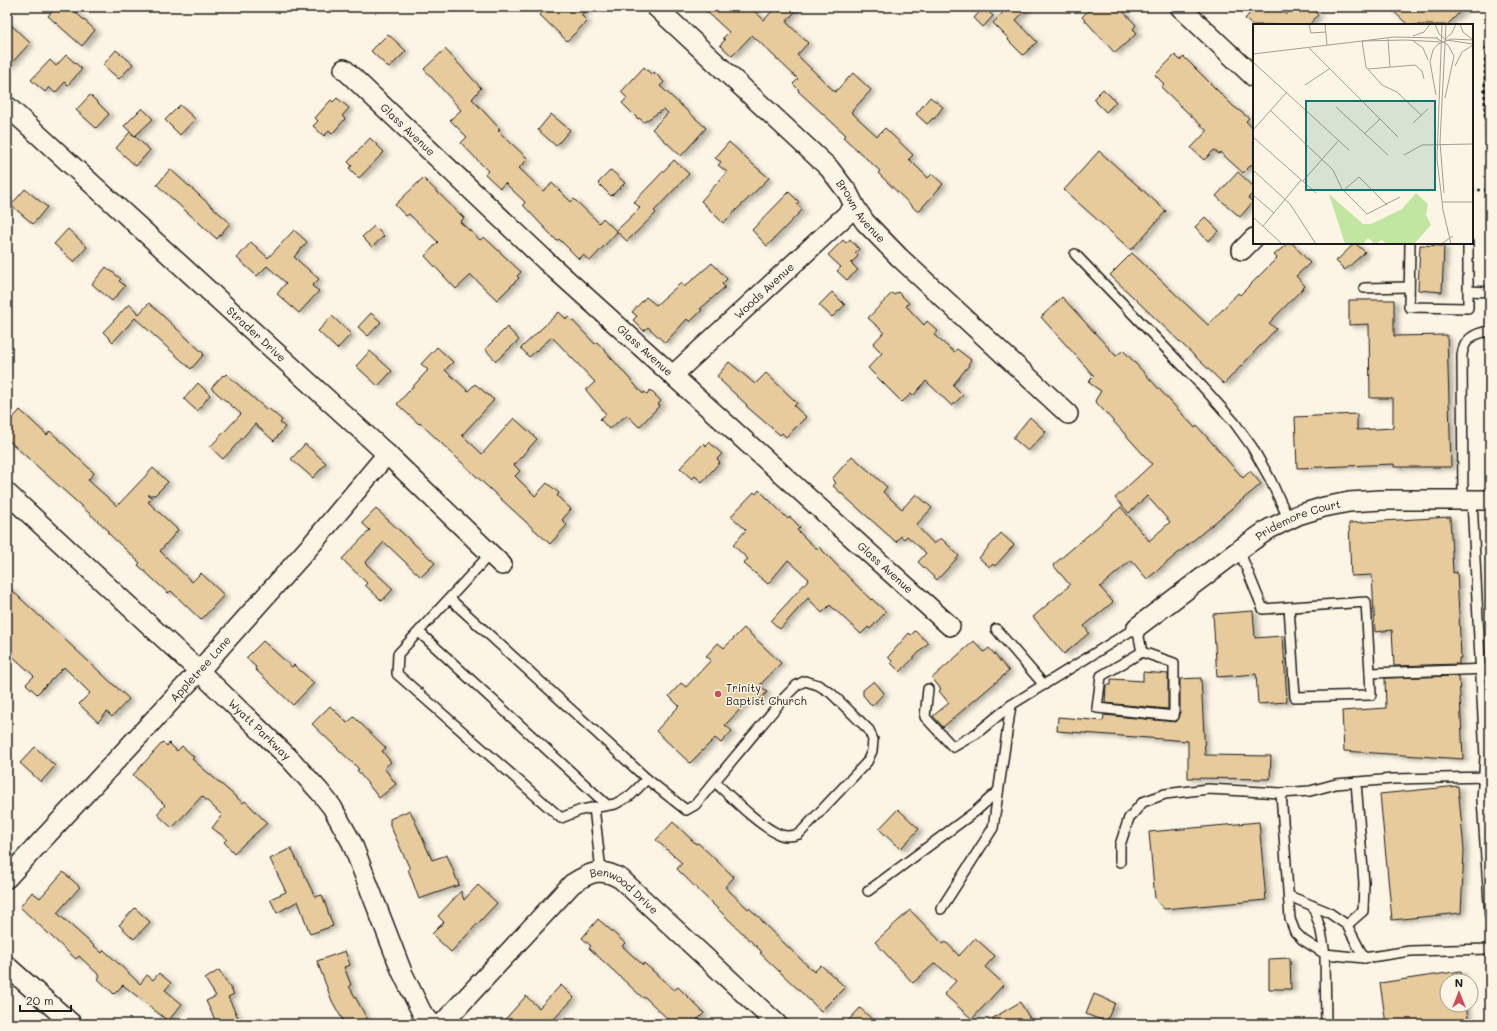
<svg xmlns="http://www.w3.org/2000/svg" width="1497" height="1031" font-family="Mali,sans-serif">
<defs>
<filter id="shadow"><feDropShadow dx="4.5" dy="2.5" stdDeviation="2" flood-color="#0004"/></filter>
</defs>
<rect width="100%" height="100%" fill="#fcf5e5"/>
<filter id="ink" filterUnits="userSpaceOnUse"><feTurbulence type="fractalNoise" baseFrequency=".025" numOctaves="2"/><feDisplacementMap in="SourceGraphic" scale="8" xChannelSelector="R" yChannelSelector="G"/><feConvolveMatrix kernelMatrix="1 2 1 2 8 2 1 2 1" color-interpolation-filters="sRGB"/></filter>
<g filter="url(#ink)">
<g fill="#e8cb9c" stroke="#1c1c1c" filter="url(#shadow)">
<polygon points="56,7 70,7 95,30 82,46 48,16"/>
<polygon points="547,7 590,7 581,15 587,21 567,41 540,15"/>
<polygon points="702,7 750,7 764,20 776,7 799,7 786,22 808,43 797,55 835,92 853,73 871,90 851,112 877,136 885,128 913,155 909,159 928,178 932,174 943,184 918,212 878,173 880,171 843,137 846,135 798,91 799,90 793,84 798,79 752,35 732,56 720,45 725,40 723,38 729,32"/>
<polygon points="984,7 993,16 983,27 974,18"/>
<polygon points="1008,7 1028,7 1016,20 1037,42 1023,55 1008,40 1009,39 993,23"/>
<polygon points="1092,7 1119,7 1136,25 1133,29 1137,33 1115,53 1082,17"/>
<polygon points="1255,7 1277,7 1286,15 1293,7 1310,7 1318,15 1309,25 1252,25 1245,19"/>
<polygon points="1389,7 1465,7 1447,25 1408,25"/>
<polygon points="7,21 30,43 7,68"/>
<polygon points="388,34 406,51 389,68 371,51"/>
<polygon points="445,49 481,88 472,99 500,129 498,131 528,159 519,168 543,191 552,183 571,202 574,199 599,223 603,218 617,232 590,261 583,255 579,259 559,239 557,241 523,205 525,202 505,183 500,188 485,174 488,171 461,143 467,137 450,120 461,110 424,69"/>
<polygon points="116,50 133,64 119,79 103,65"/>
<polygon points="66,55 82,69 68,85 65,82 55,93 49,87 45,92 31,80 50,60 56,66"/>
<polygon points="1175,55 1180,60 1184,57 1233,106 1249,118 1246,121 1254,130 1254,162 1243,173 1220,152 1219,154 1214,150 1204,160 1191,148 1207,131 1161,87 1164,84 1155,75"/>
<polygon points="644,67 652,75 654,72 664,82 660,86 706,128 681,156 652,129 668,113 664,109 644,122 639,118 638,119 622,103 627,98 621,92"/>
<polygon points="1103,89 1116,102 1106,112 1093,99"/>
<polygon points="90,95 109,114 96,128 76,110"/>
<polygon points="930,97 943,107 934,119 933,118 927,124 916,114"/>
<polygon points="337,98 349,108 342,116 345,119 332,134 329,131 324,136 313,126 318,121 315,118 331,100 333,102"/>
<polygon points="180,105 195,119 180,135 165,120"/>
<polygon points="142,108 153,119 135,136 124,126"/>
<polygon points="551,114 570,130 556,146 538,130"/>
<polygon points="130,132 150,150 136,166 116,148"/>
<polygon points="370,138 384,152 359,178 349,168 352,166 348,162"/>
<polygon points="729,142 739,151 743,156 769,178 723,223 701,201 727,172 718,165 721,162 715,158"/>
<polygon points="1099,151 1166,211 1131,250 1064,190"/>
<polygon points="674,160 689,174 654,211 656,213 627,241 616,231 640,208 634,202"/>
<polygon points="170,169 230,223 217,239 157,185"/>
<polygon points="611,170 625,183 611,196 598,183"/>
<polygon points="1238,172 1254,187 1254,192 1248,198 1253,202 1240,217 1216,196"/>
<polygon points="423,178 464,218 460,222 480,240 484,237 521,272 517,276 519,278 497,300 471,275 456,289 425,256 438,242 409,214 406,216 395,205"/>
<polygon points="25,189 47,207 33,224 11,205"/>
<polygon points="789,192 799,202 797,204 802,210 767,246 752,230"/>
<polygon points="1205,217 1219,231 1208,241 1195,227"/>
<polygon points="374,226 384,236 372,247 362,237"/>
<polygon points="68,229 87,247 74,262 54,244"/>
<polygon points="294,230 307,242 294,257 319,279 312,286 319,291 299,313 277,294 286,283 267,266 257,276 237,258 251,242 268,258"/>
<polygon points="850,239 859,249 855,253 858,256 851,263 858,270 847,280 837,271 841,267 828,255 843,240 846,243"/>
<polygon points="1288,243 1292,243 1310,263 1296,276 1305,286 1269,323 1276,329 1224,384 1110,275 1132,253 1208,325 1238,293 1240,295 1277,258 1274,255"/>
<polygon points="1355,243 1365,252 1345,270 1336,261"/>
<polygon points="1420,245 1444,246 1442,292 1418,290"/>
<polygon points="712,263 727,279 722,284 725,287 700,309 702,310 690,322 687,319 665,343 648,327 644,331 633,320 637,316 632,312 646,297 656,305 681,283 684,287"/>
<polygon points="106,267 121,279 119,281 125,286 112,301 92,284"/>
<polygon points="832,292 845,305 832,317 819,305"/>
<polygon points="898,292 909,303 906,306 924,325 927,321 938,331 934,335 954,352 957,349 971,360 968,364 969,365 953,385 963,395 952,406 926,381 913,396 911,394 902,402 868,368 882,353 873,344 884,332 868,318 892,293 894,295"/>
<polygon points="1062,297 1116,356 1123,350 1195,428 1197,426 1243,478 1250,471 1261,484 1147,579 1131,560 1100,587 1113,602 1084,626 1089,633 1064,654 1033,617 1070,585 1053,565 1121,507 1149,541 1170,522 1147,496 1129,513 1115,498 1152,464 1095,401 1101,391 1088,382 1094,376 1041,317"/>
<polygon points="1349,300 1394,300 1394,336 1447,335 1451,467 1394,467 1394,464 1297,468 1295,417 1357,414 1357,430 1393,428 1393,398 1370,398 1369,324 1349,325"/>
<polygon points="149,303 204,354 191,369 135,318 113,342 103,332 129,304 139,314"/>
<polygon points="559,312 566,319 569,317 595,344 597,342 643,394 644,392 647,394 650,390 661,401 658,404 660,405 639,427 627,415 609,429 600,419 606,414 586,390 595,382 552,337 529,357 521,348"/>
<polygon points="371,313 381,322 368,336 358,327"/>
<polygon points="332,316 351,334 337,349 318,331"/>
<polygon points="507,327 519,340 496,361 485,349"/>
<polygon points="437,347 453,362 445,370 468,391 475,384 494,400 462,435 482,454 514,418 537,439 514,465 520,471 515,476 535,496 547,483 559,493 557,496 571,509 562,520 567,525 550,544 476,476 420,423 419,424 397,404 428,370 421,364"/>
<polygon points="370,351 392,371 378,386 356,366"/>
<polygon points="729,362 755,384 766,373 797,403 794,406 806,417 786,437 782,433 780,435 746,406 747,405 721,381 721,380 717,376"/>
<polygon points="226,374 266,409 268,408 282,420 280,423 285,427 274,441 255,424 223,459 210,447 241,414 211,388 223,375 224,376"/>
<polygon points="198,383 210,395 197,411 184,399"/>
<polygon points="20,410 47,435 50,431 94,473 88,480 117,506 153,468 168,482 155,495 148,495 152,498 148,502 178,530 160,551 192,582 201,573 224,595 201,620 171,591 168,593 138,565 140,563 107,532 109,531 7,439 7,425"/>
<polygon points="1030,417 1046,432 1028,451 1013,438"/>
<polygon points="709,442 722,454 717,459 720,462 702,482 695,476 692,479 680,468 704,443 706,446"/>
<polygon points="305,444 326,463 313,478 291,459"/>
<polygon points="852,456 887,487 883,492 902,509 916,494 932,508 916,525 934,544 941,538 959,556 937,580 918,562 926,553 907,536 904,539 901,536 896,542 833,486 836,483 832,479"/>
<polygon points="759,490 788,519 790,517 800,527 797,530 806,539 817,549 819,547 871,600 872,599 886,612 870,629 868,627 861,634 830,605 822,613 808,598 780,629 771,621 809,579 788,560 768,584 743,563 748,559 733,545 746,530 731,516 754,492 756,494"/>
<polygon points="376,509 435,563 421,577 384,542 365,563 393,589 382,601 365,585 367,583 342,559 370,530 362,523"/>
<polygon points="1450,517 1453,573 1457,572 1461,658 1459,658 1459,664 1394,666 1392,630 1375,632 1372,575 1351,576 1349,523"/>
<polygon points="1001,533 1014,545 995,566 993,564 990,567 979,558"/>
<polygon points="7,586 129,699 112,717 107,712 98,722 79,704 90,693 64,667 37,694 26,684 34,676 7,651"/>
<polygon points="1253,611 1255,638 1283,636 1287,702 1258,704 1256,674 1217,677 1213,614"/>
<polygon points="744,628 781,663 760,685 767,692 756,704 750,699 725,725 732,731 721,743 715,738 690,763 656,731 679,706 669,696 681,683 686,687 711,660 706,656 718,643 724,648"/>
<polygon points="915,631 928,643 900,672 891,663 892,661 888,657 909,633 911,635"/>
<polygon points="263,641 292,667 294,665 314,683 293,705 255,669 256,667 246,658"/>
<polygon points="974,641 984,652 989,648 1009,671 943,727 933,716 949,703 939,691 941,689 932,678"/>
<polygon points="1143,672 1168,674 1168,709 1105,703 1106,685 1111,685 1111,679 1143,681"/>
<polygon points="1459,676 1463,759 1344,751 1342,711 1386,708 1385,678"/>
<polygon points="1201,678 1205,755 1271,756 1270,779 1188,778 1188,741 1057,731 1058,717 1103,721 1104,715 1176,722 1180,716 1180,679"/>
<polygon points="874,681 884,693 872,706 863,695 863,690"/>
<polygon points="330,706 347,723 354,717 386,748 382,751 391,762 384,768 396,784 379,798 357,770 359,769 312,724"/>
<polygon points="163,742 167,746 169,743 177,751 182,746 194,757 192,759 243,803 245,801 267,823 234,853 224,842 227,839 212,828 222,815 202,796 172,828 157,814 165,805 133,775"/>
<polygon points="35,747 55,766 41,782 20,763"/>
<polygon points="1458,786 1464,850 1461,913 1392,920 1380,794"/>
<polygon points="898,809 919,829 900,849 879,829"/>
<polygon points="410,810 432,860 447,855 459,885 419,899 408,869 410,869 390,825 390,819"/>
<polygon points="673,822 696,844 698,843 734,877 725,887 748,909 749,908 762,920 761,921 814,972 821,965 845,987 821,1011 760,953 762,952 677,869 682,863 656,840"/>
<polygon points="1259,822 1266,900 1164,909 1155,899 1149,832"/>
<polygon points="291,848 315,897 322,895 333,926 310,934 298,901 277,913 270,899 286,892 270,859"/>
<polygon points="63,872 80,887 57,913 102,953 104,950 140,984 147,975 153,980 159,973 171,983 165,990 182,1004 168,1021 123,985 114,994 98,979 100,976 79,956 76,959 66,950 20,907 32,892 40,898"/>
<polygon points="478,885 497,903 451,952 432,934 444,922 438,916 461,891 464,900"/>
<polygon points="135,908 150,922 134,939 119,925"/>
<polygon points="910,910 943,944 946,942 959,956 975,938 995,956 985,967 1004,984 972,1019 944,994 956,981 935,963 913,983 875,942"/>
<polygon points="598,919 625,943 622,946 643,965 644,963 674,990 678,987 704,1013 693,1024 673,1024 645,997 643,998 589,948 591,946 582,938"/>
<polygon points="345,951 350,965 344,967 351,985 349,986 370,1024 345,1024 332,1001 317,961"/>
<polygon points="1290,958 1291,989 1269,989 1269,959"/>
<polygon points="219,970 234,994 228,997 241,1024 217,1024 206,1001 216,996 205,979"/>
<polygon points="1461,971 1463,981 1447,981 1447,1005 1466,1005 1469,1024 1386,1024 1380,983"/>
<polygon points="561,985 574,998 549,1024 501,1024 526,996 539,1008"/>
<polygon points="1094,994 1115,1003 1106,1022 1086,1014"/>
<polygon points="1020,1002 1033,1024 983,1024"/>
<polygon points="860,1008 877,1024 845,1024"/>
</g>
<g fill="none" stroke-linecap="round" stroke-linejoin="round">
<g stroke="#1c1c1c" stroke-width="12">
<g id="lane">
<polyline points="1410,243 1409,307 1468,308 1468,243"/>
<polyline points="1075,254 1202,386 1234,422 1252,447 1270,479 1289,520"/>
<polyline points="1364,288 1409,287"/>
<polyline points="1468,291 1490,292"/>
<path d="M1463 500 1462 355C1464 339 1474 333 1490 331"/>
<polyline points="1472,500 1485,757 1482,799 1490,917"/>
<polyline points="1239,550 1263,609 1366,602 1370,673 1490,669"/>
<polyline points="490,554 398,654 397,674 561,818 581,810 615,804 631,795 647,779"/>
<path d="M450 599 647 779 686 810 695 805 784 698 797 685 805 681 818 685 831 693 869 730 873 740 872 751 867 762 799 834C793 836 787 837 781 835 761 828 731 797 715 782"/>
<polyline points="1289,607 1295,697 1371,695 1370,673"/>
<polyline points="996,629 1044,685"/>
<polyline points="419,632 607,805"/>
<polyline points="928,689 925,717 953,747 977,733 1011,705 1137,627 1142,652 1101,676 1097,708 1174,716 1174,663 1142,652"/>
<polyline points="1281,793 1290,919 1295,932 1303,940 1325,954 1326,1024"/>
<polyline points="594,807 601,872"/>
<polyline points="1120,862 1120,845 1129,818 1143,802 1165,794 1208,789 1281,793 1310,791 1336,784 1393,779 1490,777"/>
<polyline points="868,891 976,811 998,791"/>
<polyline points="1289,896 1328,912 1347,925 1364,958"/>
<polyline points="1313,906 1321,931 1325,954 1364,958 1410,951 1490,949"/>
<polyline points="941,909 993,828 1011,705"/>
<polyline points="1347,925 1363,911 1364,883 1356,782"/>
</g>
</g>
<g stroke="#1c1c1c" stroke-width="22">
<g id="street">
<path id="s1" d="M656 7 829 168 848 193 855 207 865 222 899 257 1068 414"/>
<polyline points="1180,7 1254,77"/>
<path id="s2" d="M344 69 546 261 950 626"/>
<path id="s3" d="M7 106 387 454 502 565"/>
<polyline points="1242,250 1254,238"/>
<path id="s4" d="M673 375 855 207"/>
<path id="s5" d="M7 493 199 671 291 760 320 792 332 807 352 843 402 972 422 1013 432 1024"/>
<path id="s6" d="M1137 627 1239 550 1269 529 1298 515 1324 507 1349 502 1381 500H1490"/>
<path id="s7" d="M7 878 199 671 312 544 387 454"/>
<polyline points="7,966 72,1024"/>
<path id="s8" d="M442 1024 572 884C590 872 601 867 621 879L777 1024"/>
</g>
</g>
<g stroke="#1c1c1c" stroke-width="2.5" stroke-dasharray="3 3" stroke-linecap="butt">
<path d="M1486 47C1483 97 1486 148 1490 197"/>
<polyline points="1472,190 1489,190"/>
</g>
<use href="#lane" stroke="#fcf5e5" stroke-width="9"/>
<use href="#street" stroke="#fcf5e5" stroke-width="19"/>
</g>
</g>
<circle fill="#d1495b" stroke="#fcf5e5" stroke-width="1.5" cx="718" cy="694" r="4"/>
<g text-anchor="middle" stroke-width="3" stroke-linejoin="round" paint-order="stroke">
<g font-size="11" fill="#1c1c1c" stroke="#fcf5e5">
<text dy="4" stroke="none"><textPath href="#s2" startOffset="88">Glass Avenue</textPath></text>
<text dy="4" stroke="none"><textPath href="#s1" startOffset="290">Brown Avenue</textPath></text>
<text dy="4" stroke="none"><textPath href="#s4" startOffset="124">Woods Avenue</textPath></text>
<text dy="4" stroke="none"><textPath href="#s3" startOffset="338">Strader Drive</textPath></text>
<text dy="4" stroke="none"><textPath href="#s2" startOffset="412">Glass Avenue</textPath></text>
<text dy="4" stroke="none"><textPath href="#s6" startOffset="195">Pridemore Court</textPath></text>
<text dy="4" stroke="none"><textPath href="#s2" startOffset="736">Glass Avenue</textPath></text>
<text dy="4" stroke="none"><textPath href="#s7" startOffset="285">Appletree Lane</textPath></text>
<text dy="4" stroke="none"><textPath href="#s5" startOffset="346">Wyatt Parkway</textPath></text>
<text dy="4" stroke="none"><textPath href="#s8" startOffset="252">Benwood Drive</textPath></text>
</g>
<g font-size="11" fill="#1c1c1c" stroke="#fcf5e5" text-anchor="start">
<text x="726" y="692">Trinity<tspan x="726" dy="13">Baptist Church</tspan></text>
</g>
</g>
<g transform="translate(1253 24)">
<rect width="220" height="220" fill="#fcf5e5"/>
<path d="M163 169 175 180 173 191 178 201 161 220H134L129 216 122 220 115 214 110 220H92L76 170 110 200H118L149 185Z" fill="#c1e6a1"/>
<path fill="none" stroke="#a29e95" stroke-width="1" d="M56 0 58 9 73 8M72 0 74 21M182 0 186 10 193 16 220 20M189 0 184 135 190 186 198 220M207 0 210 8 219 15M160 12 171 8 177 0M183 14 195 21 201 32 192 74M135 15 137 43M192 15 199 9 203 0M159 16 170 24 175 36M109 17 113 43 129 61 144 68 168 91M109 17 141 13 185 14M56 24 145 113M0 30 109 17 152 16 189 18M0 38 96 126M202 42 209 28 220 21M115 45 162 41 169 47 171 55M52 61 76 45M183 71 177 38 180 26 185 20 198 15 220 16M83 83 135 131M18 87 80 146 89 165 114 190 147 173M160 99 175 85M0 106 34 68M111 110 127 95M0 113 63 169M151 131 169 121 220 120M0 146 37 180 63 220M50 157 86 116M91 166 106 153 134 181M191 169 187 118 193 0M0 171 21 189M189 178H220M0 193 29 220M10 202 48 156M188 220 200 212"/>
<path fill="#0f766e" fill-opacity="0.15" stroke="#0f766e" stroke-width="2" d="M53 77H182V166H53Z"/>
<rect width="220" height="220" fill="none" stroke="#1c1c1c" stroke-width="2"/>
</g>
<rect width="1497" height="1031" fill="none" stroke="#fcf5e5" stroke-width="24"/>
<rect x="12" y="12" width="1473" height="1007" fill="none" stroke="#1c1c1c" stroke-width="1.5" filter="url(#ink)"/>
<g transform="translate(1459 993)"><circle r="19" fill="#fcf5e5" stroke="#a29e95"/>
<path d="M0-3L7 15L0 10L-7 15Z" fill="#d1495b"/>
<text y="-6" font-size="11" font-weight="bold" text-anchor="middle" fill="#1c1c1c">N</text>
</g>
<path d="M20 1005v6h51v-6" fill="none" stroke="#1c1c1c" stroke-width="2"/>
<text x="26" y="1005" font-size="12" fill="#1c1c1c" stroke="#fcf5e5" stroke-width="3" paint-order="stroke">20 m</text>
</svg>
